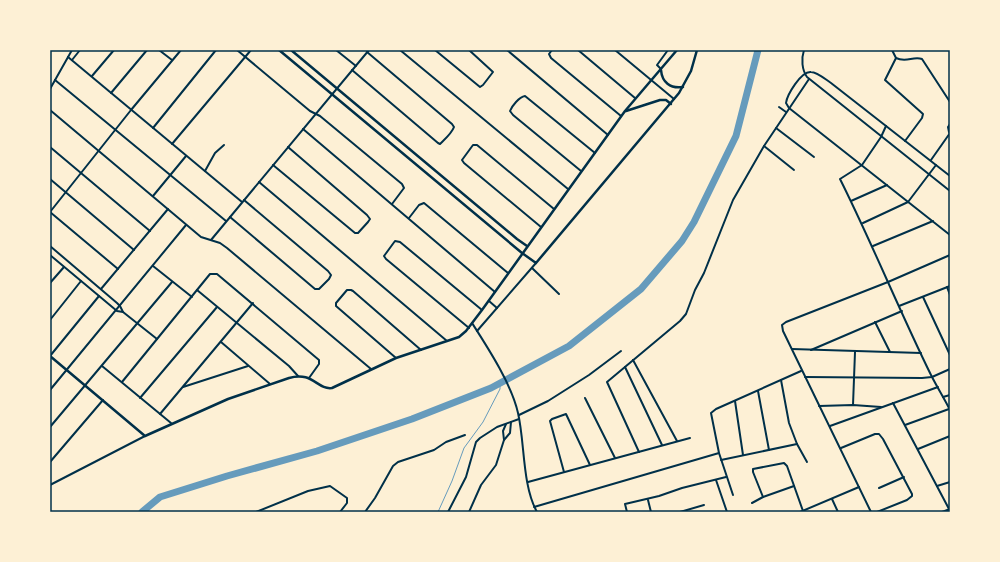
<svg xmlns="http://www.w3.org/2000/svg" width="1000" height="562" font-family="'DM Sans',sans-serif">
<rect width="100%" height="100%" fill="#fdf0d5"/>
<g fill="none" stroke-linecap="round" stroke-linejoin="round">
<polyline stroke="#669bbc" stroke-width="1" points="438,512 452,481 464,448 483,422 500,389 500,383"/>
<polyline stroke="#669bbc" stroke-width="7" points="142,512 160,497 227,476 317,451 412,419 491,388 569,346 641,289 682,241 694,222 736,136 758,50"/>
<g stroke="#003049" stroke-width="2">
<polyline points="159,50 172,60"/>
<polyline points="237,50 310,111 320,116 402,184 404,188 392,204"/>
<polyline points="336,50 356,66"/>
<polyline points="400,50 568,189"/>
<polyline points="435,50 480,87 483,85 493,72 469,50"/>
<polyline points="507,50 608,135"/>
<polyline points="552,50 549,54 551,58 621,116"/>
<polyline points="578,50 635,98"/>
<polyline points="615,50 674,99"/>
<path d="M804 50C801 59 802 70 807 77L950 191"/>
<path d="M892 50 896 58C906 63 913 56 922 59L950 102"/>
<polyline points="68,57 242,202"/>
<polyline points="896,58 885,80 923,114 922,118 905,141"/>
<polyline points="72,60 80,50"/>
<polyline points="661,69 657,65 668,50"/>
<path d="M352 70 438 143 440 144C445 139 452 133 454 127L452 124 367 52"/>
<polyline points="92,76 114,50"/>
<polyline points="55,80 226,221"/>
<polyline points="50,89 72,50"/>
<polyline points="111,93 147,50"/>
<polyline points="779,107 786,112"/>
<polyline points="50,110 201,237 220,243 227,248 371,369"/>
<path d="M886 126 881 137 862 165 840 179C872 243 899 310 931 375 937 387 944 398 950 410"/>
<polyline points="153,128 216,50"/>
<polyline points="776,128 814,157"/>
<polyline points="303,129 495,292"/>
<polyline points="949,132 948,127 950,124"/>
<polyline points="172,144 251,50"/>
<polyline points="764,146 794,170"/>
<polyline points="50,147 150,231"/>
<polyline points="931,160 950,133"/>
<polyline points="273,165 355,233 358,233 368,222 370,219 367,215 288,147"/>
<polyline points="205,171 215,153 224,145"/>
<path d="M581 171 513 115 510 111C512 106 519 97 525 96L595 153"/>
<path d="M950 176 831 83C825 79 817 72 811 72 801 71 787 95 786 103L789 108 950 235"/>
<polyline points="50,179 134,250"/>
<polyline points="259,182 447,341"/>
<polyline points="153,196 186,156"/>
<polyline points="851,201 887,185"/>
<polyline points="50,212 131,110 181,50"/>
<polyline points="50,212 118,269"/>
<polyline points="230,217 315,289 319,289 329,279 331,275 328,271 244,200"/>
<polyline points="409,218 419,205 424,203 508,273"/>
<polyline points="863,223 908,202 936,165"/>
<polyline points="541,227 464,163 462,160 473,145 477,145 554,209"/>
<polyline points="211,240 369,50"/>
<polyline points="50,246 117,303 120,306 123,312 157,339"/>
<polyline points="873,246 933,221"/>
<polyline points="50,255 117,311 123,312"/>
<polyline points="153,266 192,297"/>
<polyline points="532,268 559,294"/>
<polyline points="50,283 64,267"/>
<polyline points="947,287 950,295"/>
<polyline points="101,289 168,209"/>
<polyline points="197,290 289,366 298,376"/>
<polyline points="923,297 950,355"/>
<polyline points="489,301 497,308"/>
<polyline points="899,306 950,286"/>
<polyline points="50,320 81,281"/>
<polyline points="875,322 890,352"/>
<path d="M472 323C488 348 512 385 518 413 525 443 522 485 537 512"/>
<polyline points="469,328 386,259 384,256 395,241 400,242 482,310"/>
<polyline points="477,331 536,263"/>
<polyline points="221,342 270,384"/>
<polyline points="792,349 921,353"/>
<polyline points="811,350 902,311"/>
<polyline points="50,356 99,296"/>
<polyline points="396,358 336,306 336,303 347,290 351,290 353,291 421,350"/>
<polyline points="633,360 677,441"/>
<polyline points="102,366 171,423"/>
<polyline points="625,367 662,445"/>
<polyline points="805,377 922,378 932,377 950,369"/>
<polyline points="781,380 789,423 797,444 807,462"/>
<polyline points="122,382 210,274 217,274 319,360 319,364 309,378"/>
<polyline points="183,387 248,366"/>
<polyline points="50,390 186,225"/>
<polyline points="758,391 769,450"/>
<polyline points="943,397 950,395"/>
<polyline points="140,398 217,307"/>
<polyline points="585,398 615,458"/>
<polyline points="735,401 743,455"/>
<polyline points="893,403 949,509"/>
<polyline points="853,405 855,352"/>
<polyline points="819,406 853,405 881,407"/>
<polyline points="160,414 253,303"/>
<polyline points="519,415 548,401 589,375 621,351"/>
<polyline points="905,425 949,409"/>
<polyline points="830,426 938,387"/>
<polyline points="50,427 172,282"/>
<polyline points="504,440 503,431 506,424"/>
<polyline points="841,448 875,434 879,434 883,439 912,494 912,496 907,500 877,512"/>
<polyline points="918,449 950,436"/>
<polyline points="639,452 607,382 680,321 686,314 695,290 704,273 733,200 764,146 809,79"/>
<polyline points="721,460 797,444"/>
<polyline points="50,462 103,400"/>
<polyline points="564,472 550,421 552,419 566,414 590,465"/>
<polyline points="716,480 727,512"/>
<polyline points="528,482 690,438"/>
<polyline points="50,485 145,436"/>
<polyline points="937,486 950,482"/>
<polyline points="879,488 904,477"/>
<polyline points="733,495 719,453 711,413 716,409 801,371"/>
<polyline points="763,497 753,472 753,469 784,463 787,466 803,511"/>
<polyline points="832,499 838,512"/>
<polyline points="648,500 651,512"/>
<polyline points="752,503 763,497 794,486"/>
<polyline points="534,507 719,453"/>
<polyline points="256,512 308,491 330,486 347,498 347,503 340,512"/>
<polyline points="365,512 375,498 393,466 398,462 434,450 446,442 465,435"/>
<polyline points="448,512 466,477 476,442 480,438 497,427 519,419"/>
<polyline points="469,512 481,485 496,465 504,440 510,433 511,422"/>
<polyline points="627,512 625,504 659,496 682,488 726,477"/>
<polyline points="680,512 704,505"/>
<polyline points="800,512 859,487"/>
<polyline points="871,512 783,331 782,325 786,322 888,282 950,255"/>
<polyline points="942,512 950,509"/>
</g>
<g stroke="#003049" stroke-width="2.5">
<polyline points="279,50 522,253 536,263 679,93 691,71 697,50"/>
<polyline points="291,50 517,239 527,246"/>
<path d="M661 70C662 82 670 89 683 87"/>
<polyline points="626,111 660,100 666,100 671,104"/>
<path d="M50 356 145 436 228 399 289 378C313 371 317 390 332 388L396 358 459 337 466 331 482 310 625 111 677 50"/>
</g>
</g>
<rect width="1000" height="562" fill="none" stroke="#fdf0d5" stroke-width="102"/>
<rect x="51" y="51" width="898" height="460" fill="none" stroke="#003049" stroke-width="1.5"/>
</svg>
